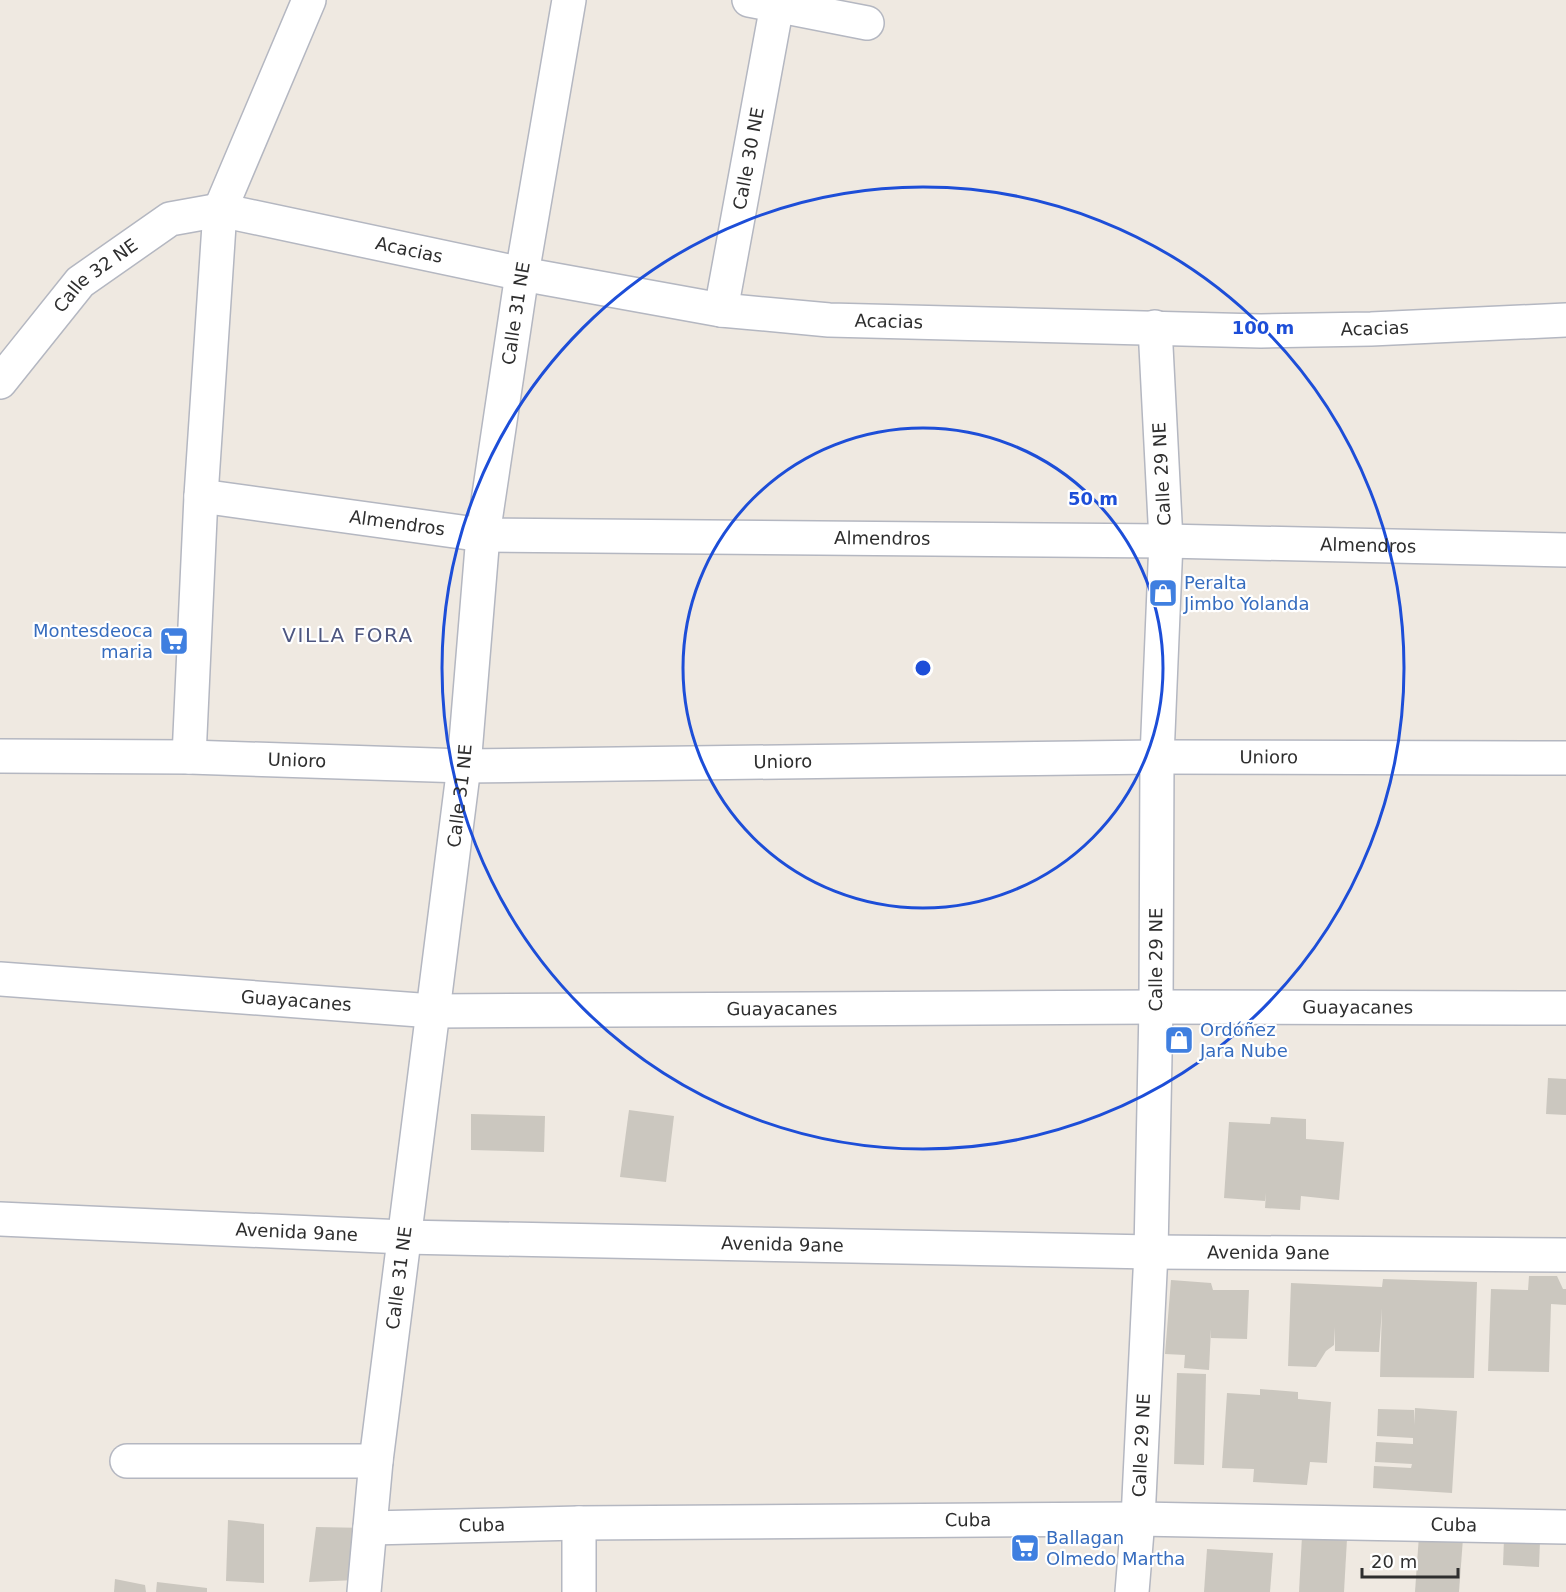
<svg xmlns="http://www.w3.org/2000/svg" width="1566" height="1592" font-family="'DejaVu Sans',sans-serif">
<rect width="100%" height="100%" fill="#efe9e1"/>
<g fill="#cbc7bf">
<polygon points="1548,1078 1566,1079 1566,1115 1546,1114"/>
<polygon points="629,1110 674,1116 666,1182 620,1177"/>
<polygon points="471,1114 545,1116 544,1152 471,1150"/>
<polygon points="1271,1117 1306,1119 1306,1139 1344,1142 1339,1200 1301,1196 1300,1210 1265,1208 1266,1193 1265,1201 1224,1198 1229,1122 1270,1124"/>
<polygon points="1529,1276 1557,1276 1563,1289 1566,1289 1566,1305 1551,1304 1549,1372 1488,1371 1491,1289 1528,1290"/>
<polygon points="1383,1279 1477,1282 1474,1378 1380,1377 1382,1308 1379,1352 1335,1351 1335,1327 1334,1345 1326,1351 1316,1367 1288,1366 1291,1283 1382,1287"/>
<polygon points="1171,1280 1211,1283 1213,1290 1249,1290 1247,1339 1211,1338 1211,1329 1209,1370 1184,1368 1185,1355 1165,1354"/>
<polygon points="1177,1373 1206,1374 1204,1465 1174,1464"/>
<polygon points="1260,1389 1298,1392 1298,1399 1331,1402 1327,1463 1310,1462 1307,1485 1253,1482 1254,1469 1222,1468 1227,1393 1260,1395"/>
<polygon points="1415,1408 1457,1411 1452,1493 1373,1488 1374,1466 1411,1468 1412,1464 1375,1462 1376,1442 1413,1444 1413,1438 1377,1436 1378,1409 1414,1410 1414,1425"/>
<polygon points="228,1520 264,1524 264,1583 226,1581"/>
<polygon points="316,1527 368,1528 357,1580 309,1582"/>
<polygon points="1419,1535 1463,1538 1459,1592 1415,1592"/>
<polygon points="1302,1536 1347,1539 1344,1592 1299,1592"/>
<polygon points="1504,1539 1540,1541 1539,1567 1503,1565"/>
<polygon points="1207,1549 1273,1553 1270,1592 1204,1592"/>
<polygon points="115,1579 145,1585 146,1592 114,1592"/>
<polygon points="157,1582 207,1588 207,1592 156,1592"/>
</g>
<g fill="none" stroke-linecap="round" stroke-linejoin="round">
<g stroke="#b4b7c1" stroke-width="36">
<g id="minor">
<polyline points="749,0 867,23"/>
<path id="s1" d="M721 310 777 5"/>
<path id="s2" d="M0 382 80 282 170 219 220 210 522 274 721 310 829 320 1261 331 1371 329 1566 320"/>
<path id="s3" d="M201 496 483 535 1166 541 1566 550"/>
<path id="s4" d="M0 756 189 757 464 766 1157 757 1566 758"/>
<polyline points="189,757 201,496 220,210 309,0"/>
<path id="s5" d="M0 979 433 1011 1156 1007 1566 1008"/>
<path id="s6" d="M0 1219 404 1237 1151 1252 1566 1255"/>
<polyline points="127,1461 376,1461"/>
<path id="s7" d="M370 1528 579 1523 1138 1519 1566 1527"/>
<path id="s8" d="M364 1592 376 1461 464 766 483 535 522 274 569 0"/>
<polyline points="579,1592 579,1523"/>
<path id="s9" d="M1132 1592 1138 1519 1151 1252 1156 1007 1157 757 1166 541 1155 327"/>
</g>
</g>
<use href="#minor" stroke="#fff" stroke-width="33"/>
</g>
<g fill="none" stroke="#1d4ed8" stroke-width="3">
<circle cx="923" cy="668" r="240"/>
<circle cx="923" cy="668" r="481"/>
</g>
<defs>
<g id="shop-square" transform="scale(1.5)"><rect x="-9" y="-9" width="18" height="18" rx="4" fill="#3f7fe0" stroke="#fff"/><path d="M-5-2.5h2.3a2.7 3.5 0 0 1 5.4 0H5L5.5 6h-11ZM-1.5-2.5h3a1.5 2.3 0 0 0-3 0Z" fill="#fff"/></g>
<g id="supermarket-square" transform="scale(1.5)"><rect x="-9" y="-9" width="18" height="18" rx="4" fill="#3f7fe0" stroke="#fff"/><path d="M-6-5.5h2.5l.6 2H6L4.5 2H-2.5L-4.4-4H-6ZM-1.5 3.2a1.3 1.3 0 1 0 .1 0ZM3 3.2a1.3 1.3 0 1 0 .1 0Z" fill="#fff"/></g>
</defs>
<g fill-rule="evenodd">
<use href="#shop-square" x="1163" y="593"/>
<use href="#supermarket-square" x="174" y="641"/>
<use href="#shop-square" x="1179" y="1040"/>
<use href="#supermarket-square" x="1025" y="1548"/>
</g>
<g text-anchor="middle" stroke-width="4.5" stroke-linejoin="round" paint-order="stroke">
<g font-size="18" fill="#2e2e2e" stroke="#fff">
<text dy="6" stroke="none"><textPath href="#s1" startOffset="154">Calle 30 NE</textPath></text>
<text dy="6" stroke="none"><textPath href="#s2" startOffset="482">Acacias</textPath></text>
<text dy="6" stroke="none"><textPath href="#s2" startOffset="144">Calle 32 NE</textPath></text>
<text dy="6" stroke="none"><textPath href="#s8" startOffset="1288">Calle 31 NE</textPath></text>
<text dy="6" stroke="none"><textPath href="#s2" startOffset="968">Acacias</textPath></text>
<text dy="6" stroke="none"><textPath href="#s2" startOffset="1454">Acacias</textPath></text>
<text transform="translate(1162 474) rotate(-93)" y="6">Calle 29 NE</text>
<text dy="6" stroke="none"><textPath href="#s3" startOffset="198">Almendros</textPath></text>
<text dy="6" stroke="none"><textPath href="#s3" startOffset="684">Almendros</textPath></text>
<text dy="6" stroke="none"><textPath href="#s3" startOffset="1170">Almendros</textPath></text>
<text dy="6" stroke="none"><textPath href="#s4" startOffset="1269">Unioro</textPath></text>
<text dy="6" stroke="none"><textPath href="#s4" startOffset="297">Unioro</textPath></text>
<text dy="6" stroke="none"><textPath href="#s4" startOffset="783">Unioro</textPath></text>
<text dy="6" stroke="none"><textPath href="#s8" startOffset="802">Calle 31 NE</textPath></text>
<text dy="6" stroke="none"><textPath href="#s9" startOffset="633">Calle 29 NE</textPath></text>
<text dy="6" stroke="none"><textPath href="#s5" startOffset="297">Guayacanes</textPath></text>
<text dy="6" stroke="none"><textPath href="#s5" startOffset="1359">Guayacanes</textPath></text>
<text dy="6" stroke="none"><textPath href="#s5" startOffset="783">Guayacanes</textPath></text>
<text dy="6" stroke="none"><textPath href="#s6" startOffset="297">Avenida 9ane</textPath></text>
<text dy="6" stroke="none"><textPath href="#s6" startOffset="783">Avenida 9ane</textPath></text>
<text dy="6" stroke="none"><textPath href="#s6" startOffset="1269">Avenida 9ane</textPath></text>
<text dy="6" stroke="none"><textPath href="#s8" startOffset="316">Calle 31 NE</textPath></text>
<text dy="6" stroke="none"><textPath href="#s9" startOffset="147">Calle 29 NE</textPath></text>
<text dy="6" stroke="none"><textPath href="#s7" startOffset="598">Cuba</textPath></text>
<text dy="6" stroke="none"><textPath href="#s7" startOffset="112">Cuba</textPath></text>
<text dy="6" stroke="none"><textPath href="#s7" startOffset="1084">Cuba</textPath></text>
</g>
<g font-size="18" fill="#366cbe" stroke="#fff" text-anchor="start">
<text x="1184" y="589">Peralta<tspan x="1184" dy="21">Jimbo Yolanda</tspan></text>
<text x="153" y="637" text-anchor="end">Montesdeoca<tspan x="153" dy="21">maria</tspan></text>
<text x="1200" y="1036">Ordóñez<tspan x="1200" dy="21">Jara Nube</tspan></text>
<text x="1046" y="1544">Ballagan<tspan x="1046" dy="21">Olmedo Martha</tspan></text>
</g>
<g font-size="20" letter-spacing="1.5" fill="#4d5680" stroke="#fff">
<text x="348" y="642">VILLA FORA</text>
</g>
</g>
<circle cx="923" cy="668" r="9" fill="#1d4ed8" stroke="#fff" stroke-width="3"/>
<g font-size="18" text-anchor="middle" font-weight="bold" fill="#1d4ed8" stroke="#fff" stroke-width="4.5" stroke-linejoin="round" paint-order="stroke">
<text x="1263" y="334">100 m</text>
<text x="1093" y="505">50 m</text>
</g>
<path d="M1362 1568v9h96v-9" fill="none" stroke="#2e2e2e" stroke-width="3"/>
<text x="1371" y="1568" font-size="18" fill="#2e2e2e" stroke="#ffffff" stroke-width="4.5" paint-order="stroke">20 m</text>
</svg>
